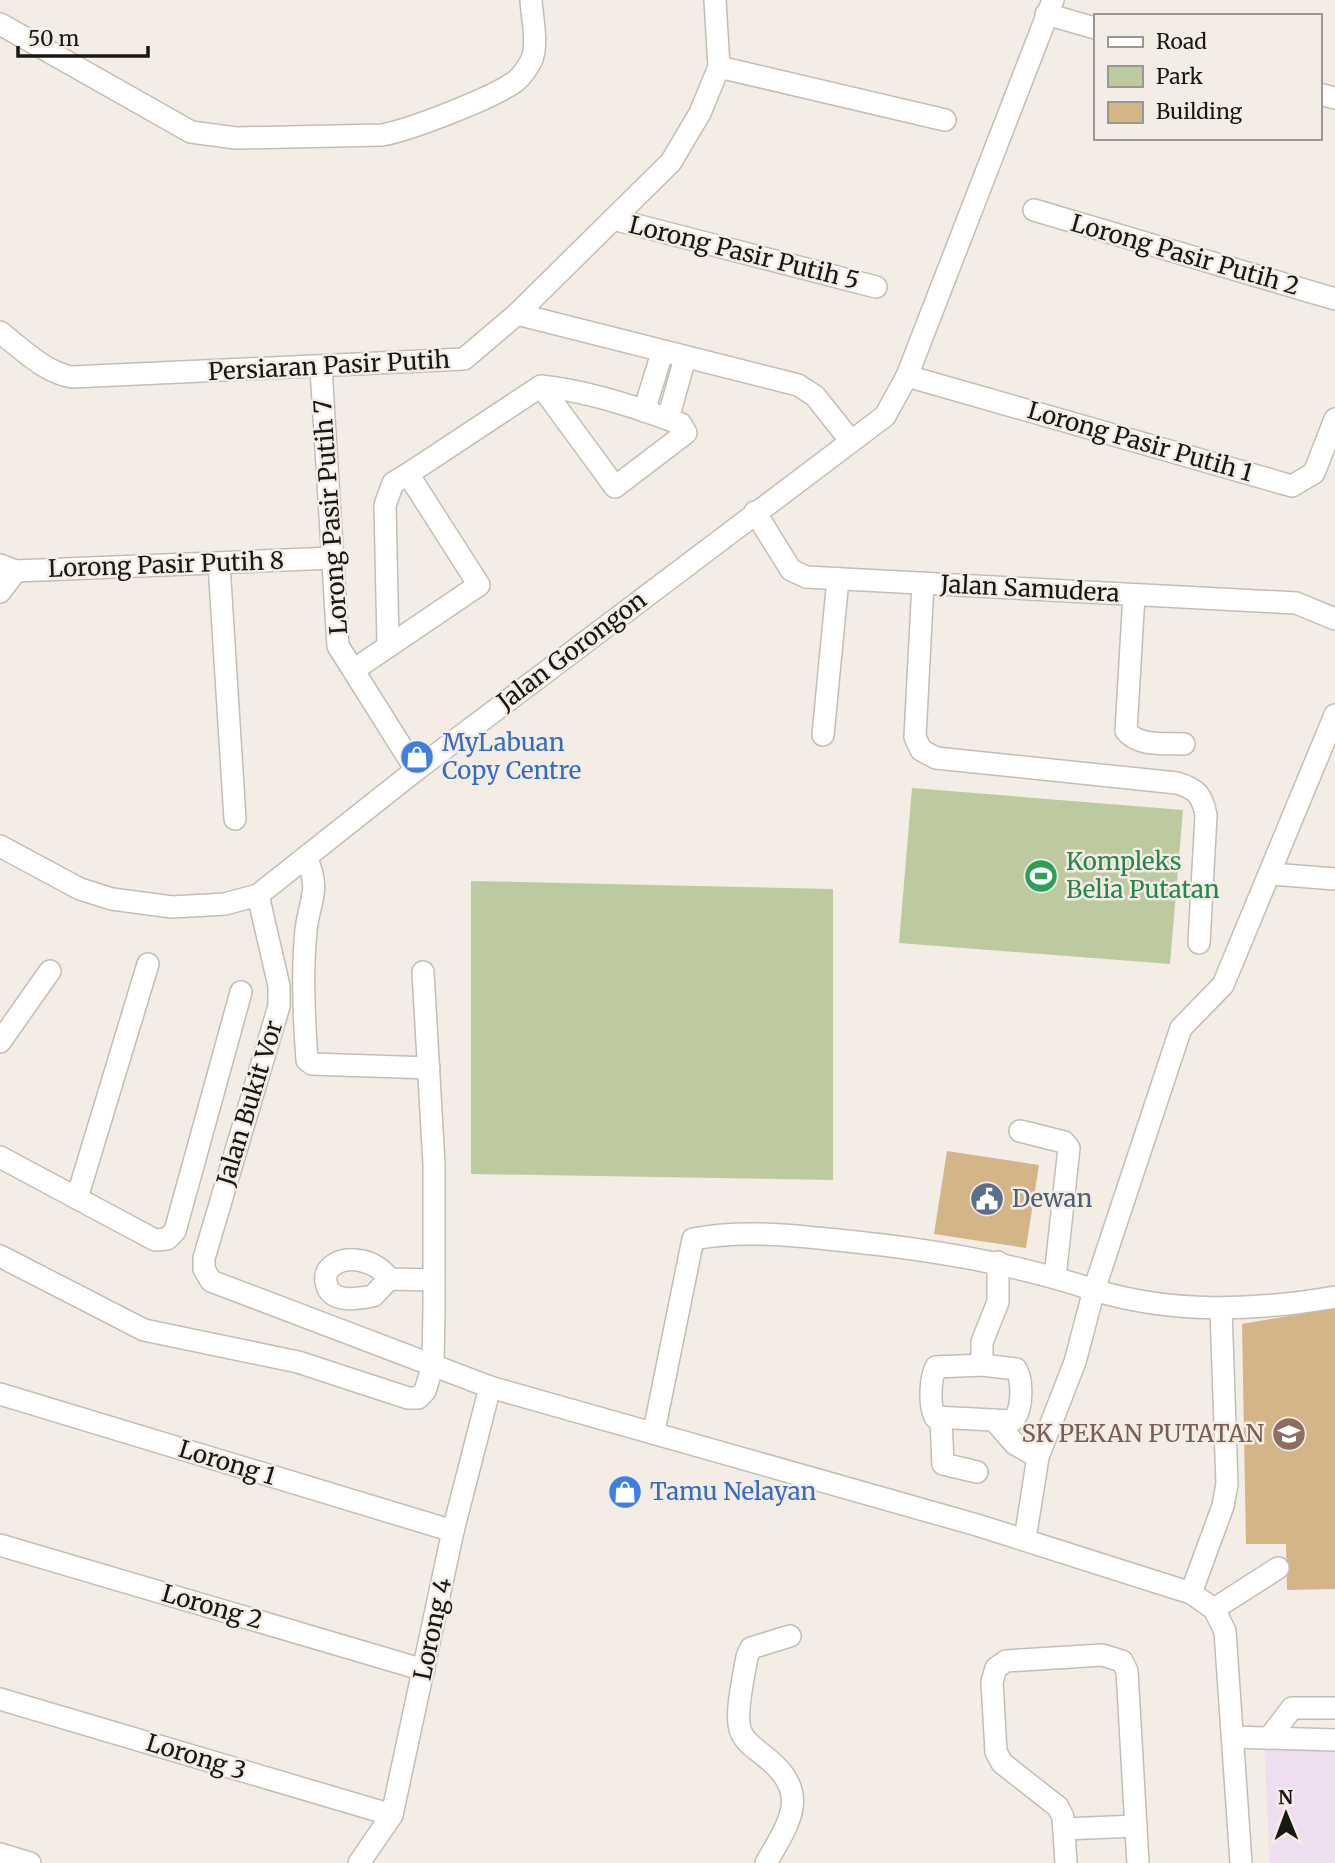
<svg xmlns="http://www.w3.org/2000/svg" width="1335" height="1863" font-family="Merriweather,serif">
<rect width="100%" height="100%" fill="#f3ede5"/>
<polygon fill="#efdef0" points="1335,1744 1335,1863 1270,1863 1264,1745"/>
<g fill="#bdcaa0">
<polygon points="912,788 1183,810 1170,964 899,943"/>
<polygon points="471,881 833,889 833,1180 471,1174"/>
</g>
<g fill="#d4b588">
<polygon points="947,1151 1039,1165 1026,1248 934,1234"/>
<polygon points="1335,1308 1335,1589 1287,1590 1286,1544 1246,1544 1242,1324"/>
</g>
<g fill="none" stroke-linecap="round" stroke-linejoin="round">
<g stroke="#c3beb5" stroke-width="24">
<g id="minor">
<polyline points="1046,14 1095,28"/>
<path d="M0 24 191 132 236 138 382 135C410 130 493 98 516 81 522 76 529 66 532 59 538 42 532 18 531 0"/>
<polyline points="719,67 945,120"/>
<polyline points="1319,94 1335,98"/>
<polyline points="1034,210 1335,299"/>
<polyline points="613,219 876,287"/>
<polyline points="517,314 798,385 815,396 850,440"/>
<path d="M0 332C22 349 44 372 72 377L464 359 517 314 671 162 700 113 719 67 715 0"/>
<polyline points="321,368 338,646 416,770"/>
<polyline points="907,376 1292,486 1314,473 1335,419"/>
<polyline points="644,411 662,353"/>
<polyline points="668,419 685,358"/>
<polyline points="755,512 791,570 806,577 1296,603 1335,619"/>
<polyline points="219,564 235,819"/>
<polyline points="0,565 16,571 333,558"/>
<path d="M923 583 915 737 921 750 936 758 1177 783C1197 789 1202 795 1206 815L1199 943"/>
<polyline points="0,592 16,571"/>
<path d="M1134 595 1126 731C1139 747 1165 743 1184 744"/>
<polyline points="388,644 385,505 393,483 408,474"/>
<path d="M355 669 479 585 408 474 541 386 615 487 686 433 681 424C637 407 588 391 541 386"/>
<polyline points="823,735 838,579"/>
<polyline points="0,846 80,889 112,899 172,907 225,904 258,895 416,770 885,416 907,376 1053,0"/>
<path d="M306 857C321 890 310 898 306 930 302 970 304 1020 307 1060L312 1064 429 1068"/>
<polyline points="1272,874 1335,879"/>
<polyline points="258,895 279,986 279,1006 204,1258 204,1269 211,1281 490,1387 977,1525 1191,1593 1214,1609 1225,1631 1241,1863"/>
<polyline points="0,1042 50,971"/>
<polyline points="1020,1131 1064,1142 1069,1148 1055,1277"/>
<polyline points="0,1157 155,1240 167,1239 175,1231 241,992"/>
<polyline points="77,1198 148,964"/>
<polyline points="0,1256 144,1330 298,1362 408,1398 418,1398 425,1391 433,1365 434,1308 434,1164 423,972"/>
<path d="M389 1279C379 1262 348 1252 331 1267 326 1271 325 1277 326 1282 329 1304 357 1299 373 1296L389 1279 434 1280"/>
<path d="M982 1365 936 1367C930 1379 929 1405 935 1417L1012 1421C1023 1411 1023 1381 1016 1369L982 1365V1342L998 1302V1262"/>
<polyline points="0,1394 453,1531"/>
<polyline points="941,1419 943,1464 977,1472"/>
<polyline points="994,1420 1015,1444 1038,1457"/>
<path d="M654 1431 693 1239C745 1229 795 1236 847 1241 933 1250 1013 1263 1094 1290L1181 1028 1223 985 1335 715"/>
<path d="M1025 1539 1038 1457 1075 1362 1094 1290C1173 1314 1254 1311 1335 1297"/>
<polyline points="0,1545 424,1670"/>
<polyline points="1191,1593 1223,1506 1227,1484 1221,1309"/>
<polyline points="1214,1609 1278,1568"/>
<polyline points="0,1699 392,1815"/>
<polyline points="1233,1737 1335,1740"/>
<polyline points="1269,1738 1292,1708 1335,1708"/>
<polyline points="1064,1829 1136,1826"/>
<polyline points="0,1854 30,1863"/>
<polyline points="359,1863 392,1815 453,1531 490,1387"/>
<path d="M766 1863C789 1823 811 1794 768 1759 759 1751 746 1744 741 1732 734 1716 744 1675 747 1657L751 1648 790 1636"/>
<polyline points="1066,1863 1063,1817 1058,1807 1002,1763 996,1752 992,1682 996,1668 1006,1661 1102,1655 1122,1661 1127,1671 1138,1863"/>
</g>
</g>
<use href="#minor" stroke="#fff" stroke-width="21"/>
</g>
<defs>
<g id="shop-disc" transform="scale(1.75)"><circle r="9.5" fill="#3f7fe0" stroke="#f3ede5"/><path d="M-5-2.5h2.3a2.7 3.5 0 0 1 5.4 0H5L5.5 6h-11ZM-1.5-2.5h3a1.5 2.3 0 0 0-3 0Z" fill="#fff"/></g>
<g id="stadium-disc" transform="scale(1.75)"><circle r="9.5" fill="#2e9e5b" stroke="#f3ede5"/><path d="M0-5a6.5 5 0 1 0 0 10a6.5 5 0 1 0 0-10ZM-3.5-1.8h7v3.6h-7Z" fill="#fff"/></g>
<g id="civic-disc" transform="scale(1.75)"><circle r="9.5" fill="#5c6f8a" stroke="#f3ede5"/><path d="M-.6-6.5H3V-4.5H.6V-3L4-1V1h2V6H-6V1h2V-1L-.6-3ZM-1.2 2.5V6h2.4V2.5Z" fill="#fff"/></g>
<g id="school-disc" transform="scale(1.75)"><circle r="9.5" fill="#8d6e63" stroke="#f3ede5"/><path d="M0-5L7-2L0 1L-7-2ZM-4 1L0 2.5L4 1V4Q0 6-4 4Z" fill="#fff"/></g>
</defs>
<g fill-rule="evenodd">
<use href="#shop-disc" x="417" y="757"/>
<use href="#stadium-disc" x="1041" y="876"/>
<use href="#civic-disc" x="987" y="1199"/>
<use href="#school-disc" x="1289" y="1434"/>
<use href="#shop-disc" x="625" y="1492"/>
</g>
<g text-anchor="middle" stroke-width="5" stroke-linejoin="round" paint-order="stroke">
<g font-size="24" fill="#191714" stroke="#f3ede5">
<text transform="translate(744 253) rotate(14)" y="8">Lorong Pasir Putih 5</text>
<text transform="translate(1185 255) rotate(16)" y="8">Lorong Pasir Putih 2</text>
<text transform="translate(329 366) rotate(-3)" y="8">Persiaran Pasir Putih</text>
<text transform="translate(1140 442) rotate(16)" y="8">Lorong Pasir Putih 1</text>
<text transform="translate(331 517) rotate(-94)" y="8">Lorong Pasir Putih 7</text>
<text transform="translate(166 565) rotate(-2)" y="8">Lorong Pasir Putih 8</text>
<text transform="translate(1030 589) rotate(3)" y="8">Jalan Samudera</text>
<text transform="translate(572 651) rotate(-37)" y="8">Jalan Gorongon</text>
<text transform="translate(250 1103) rotate(-73)" y="8">Jalan Bukit Vor</text>
<text transform="translate(227 1463) rotate(17)" y="8">Lorong 1</text>
<text transform="translate(212 1607) rotate(16)" y="8">Lorong 2</text>
<text transform="translate(433 1629) rotate(-78)" y="8">Lorong 4</text>
<text transform="translate(196 1757) rotate(17)" y="8">Lorong 3</text>
</g>
<g font-size="24" fill="#366cbe" stroke="#f3ede5" text-anchor="start">
<text x="442" y="751">MyLabuan<tspan x="442" dy="28">Copy Centre</tspan></text>
<text x="650" y="1500">Tamu Nelayan</text>
</g>
<g font-size="24" fill="#27864d" stroke="#f3ede5" text-anchor="start">
<text x="1066" y="870">Kompleks<tspan x="1066" dy="28">Belia Putatan</tspan></text>
</g>
<g font-size="24" fill="#4e5e75" stroke="#f3ede5" text-anchor="start">
<text x="1012" y="1207">Dewan</text>
</g>
<g font-size="24" fill="#785e54" stroke="#f3ede5" text-anchor="end">
<text x="1264" y="1442">SK PEKAN PUTATAN</text>
</g>
</g>
<rect x="1094" y="14" width="228" height="126" fill="#f3ede5" stroke="#9c9791" stroke-width="2"/>
<rect x="1108" y="37" width="35" height="10" fill="#ffffff" stroke="#9c9791" stroke-width="2"/>
<text x="1156" y="49" font-size="21" fill="#191714">Road</text>
<rect x="1108" y="66" width="35" height="21" fill="#bdcaa0" stroke="#9c9791" stroke-width="2"/>
<text x="1156" y="84" font-size="21" fill="#191714">Park</text>
<rect x="1108" y="102" width="35" height="21" fill="#d4b588" stroke="#9c9791" stroke-width="2"/>
<text x="1156" y="119" font-size="21" fill="#191714">Building</text>
<g transform="translate(1286 1814) rotate(359)" stroke="#f3ede5" stroke-width="5" paint-order="stroke">
<path d="M0-5L12 26L0 18L-12 26Z" fill="#191714"/>
<text y="-10" font-size="19" font-weight="bold" text-anchor="middle" fill="#191714">N</text>
</g>
<path d="M18 46v10h130v-10" fill="none" stroke="#191714" stroke-width="3.5"/>
<text x="28" y="46" font-size="21" fill="#191714" stroke="#f3ede5" stroke-width="5" paint-order="stroke">50 m</text>
</svg>
